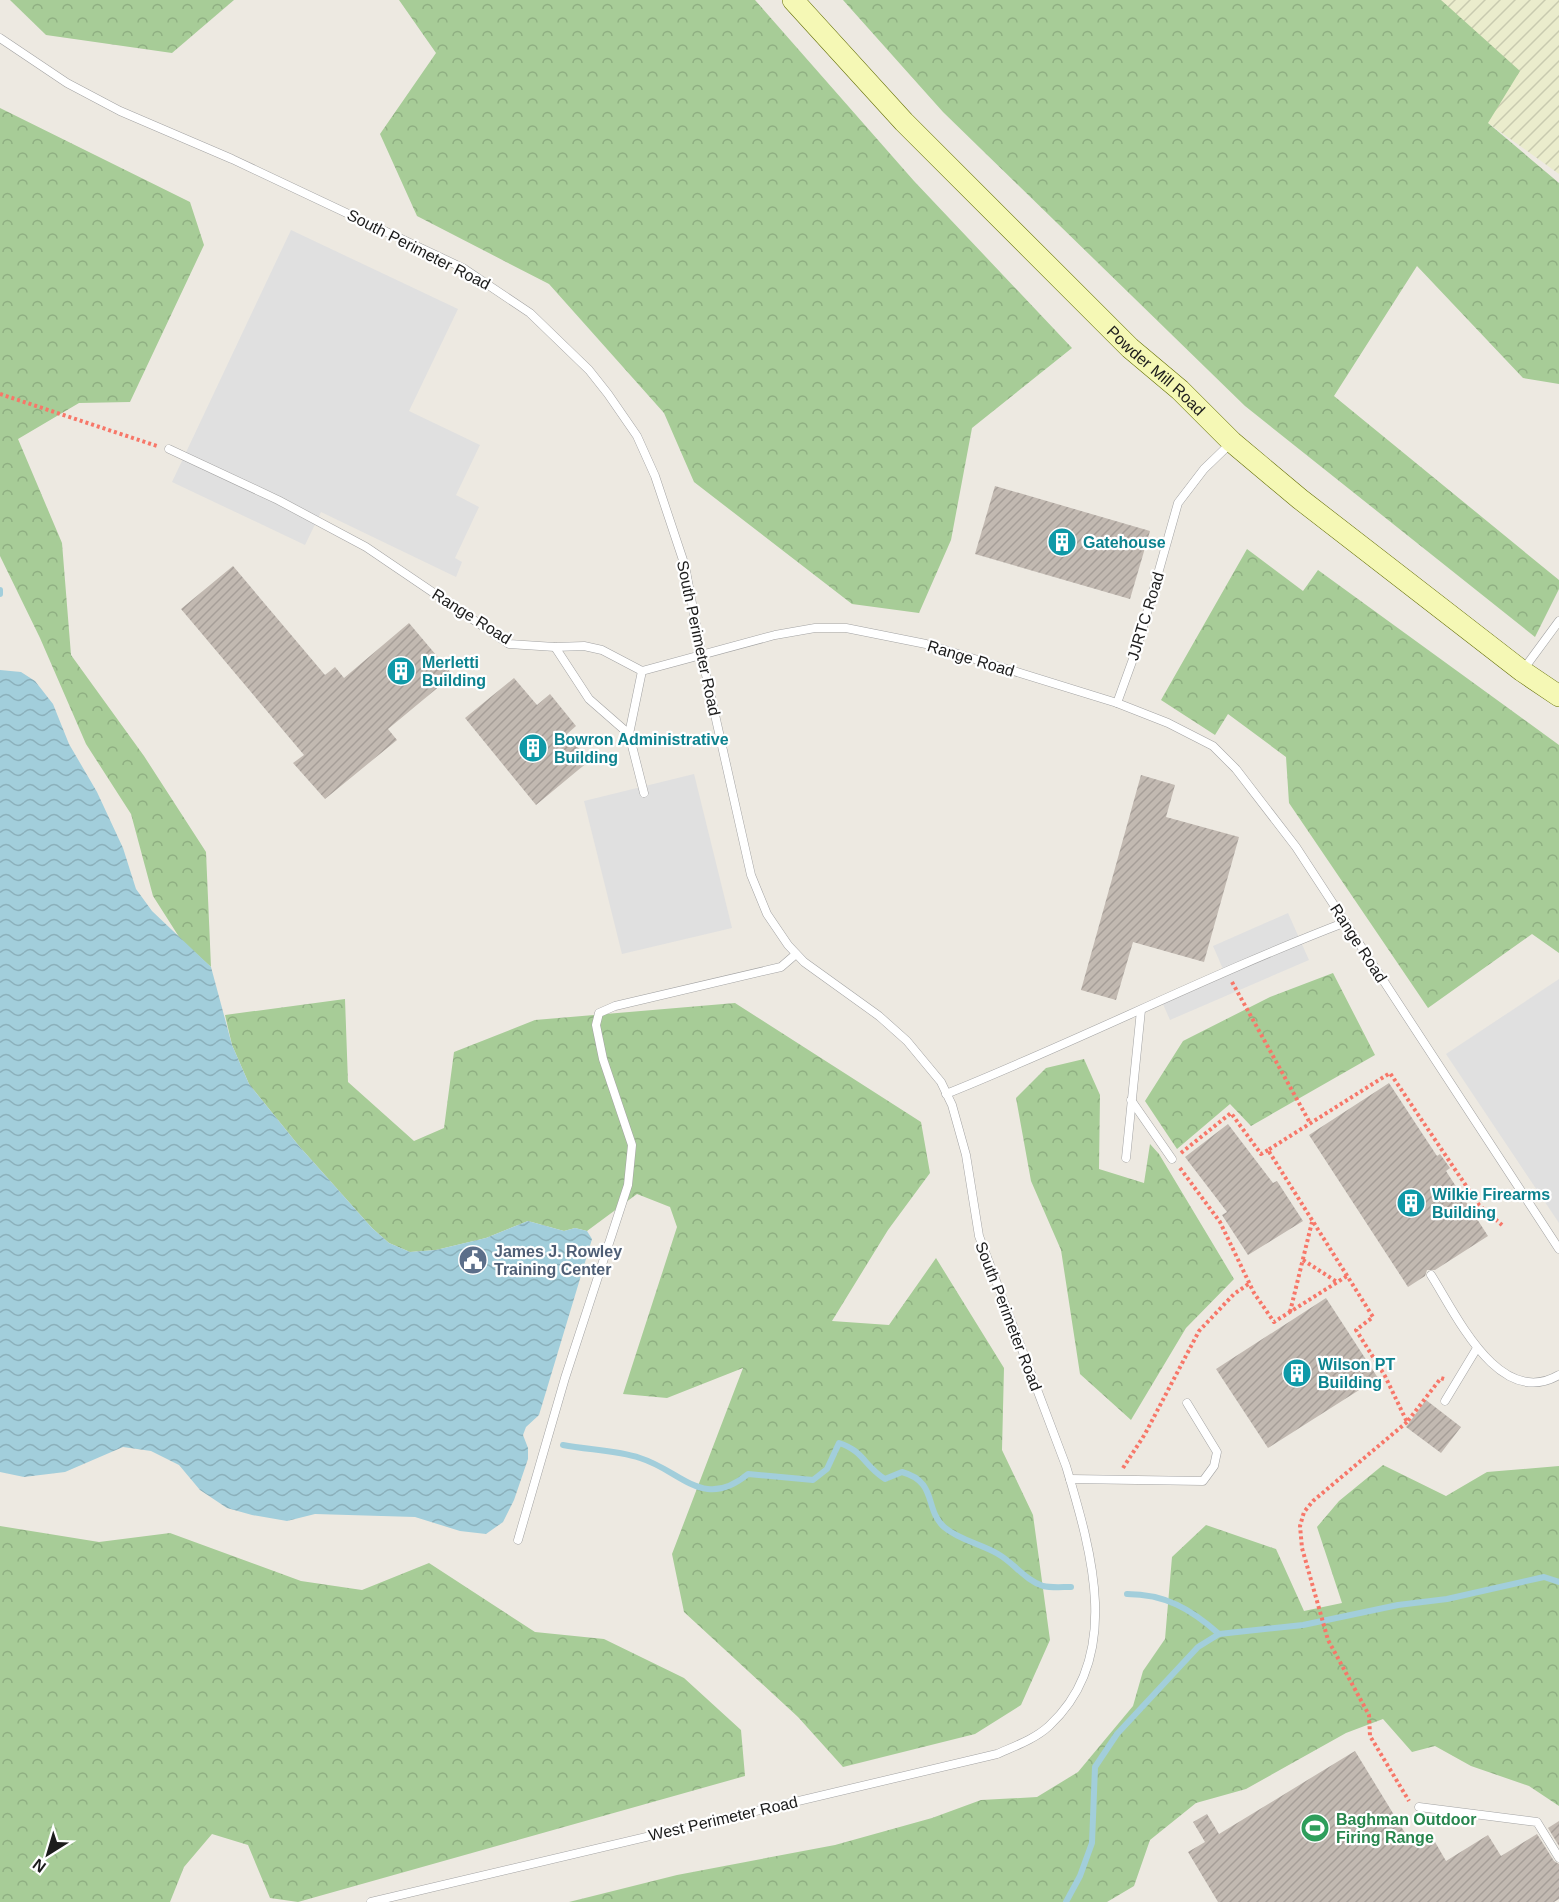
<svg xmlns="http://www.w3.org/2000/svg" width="1559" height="1902" font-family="Arial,sans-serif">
<defs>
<pattern id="farmland-furrows" width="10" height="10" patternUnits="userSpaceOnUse" patternTransform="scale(1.5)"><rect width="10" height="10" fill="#eaeccc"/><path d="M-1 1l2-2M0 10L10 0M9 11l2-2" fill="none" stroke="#c8caaf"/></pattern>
<pattern id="forest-crowns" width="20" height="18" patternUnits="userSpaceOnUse" patternTransform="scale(1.5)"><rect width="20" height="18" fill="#a7cc97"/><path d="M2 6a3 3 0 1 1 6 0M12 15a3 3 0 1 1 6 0" fill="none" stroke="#8faf82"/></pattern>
<pattern id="water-waves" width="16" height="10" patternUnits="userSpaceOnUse" patternTransform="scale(1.5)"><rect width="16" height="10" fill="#a2cedb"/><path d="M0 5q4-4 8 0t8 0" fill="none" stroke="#8bb0bb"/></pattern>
<pattern id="building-hatch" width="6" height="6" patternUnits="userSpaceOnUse" patternTransform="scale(1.5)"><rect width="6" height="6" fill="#c2b9b1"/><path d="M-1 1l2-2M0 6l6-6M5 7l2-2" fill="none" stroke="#a69e98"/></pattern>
</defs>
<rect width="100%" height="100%" fill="#ede9e1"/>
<polygon fill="url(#farmland-furrows)" points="1441,0 1559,0 1559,174 1488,123"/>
<g fill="url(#forest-crowns)">
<polygon points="10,0 234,0 172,53 46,35"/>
<polygon points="399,0 755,0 914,181 1072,348 972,428 951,540 919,613 852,604 694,482 664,413 549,284 417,216 380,134 436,53"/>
<polygon points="843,0 1441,0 1520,71 1488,123 1559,183 1559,384 1523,378 1417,266 1334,396 1559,580 1559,589 1535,637 1245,406 943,112"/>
<polygon points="0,108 190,202 204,245 130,402 79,403 18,439 62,543 71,655 144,756 206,852 211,967 181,940 153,896 131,814 86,744 40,638 0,556"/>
<polygon points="1247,549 1303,591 1318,570 1559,745 1559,953 1532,934 1428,1008 1289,803 1286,757 1228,714 1215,735 1161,700"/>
<polygon points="1333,973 1375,1055 1251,1126 1230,1104 1177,1149 1145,1101 1183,1041 1270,997"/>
<polygon points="345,999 348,1082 414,1141 444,1128 454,1052 535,1020 735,1003 921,1122 930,1173 888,1230 832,1321 889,1325 936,1258 1004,1368 1002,1450 1033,1515 1050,1640 1021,1705 975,1734 843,1767 798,1717 684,1612 672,1554 743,1368 667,1398 623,1394 677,1227 670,1207 637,1194 587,1231 575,1228 564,1231 528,1221 486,1238 436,1250 410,1252 389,1243 372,1228 299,1146 249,1084 232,1045 225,1015"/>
<polygon points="1084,1059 1100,1095 1099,1169 1144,1183 1150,1144 1159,1154 1234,1279 1186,1328 1131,1420 1080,1374 1061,1250 1031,1181 1016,1098 1046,1068"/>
<polygon points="1383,1465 1446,1496 1487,1472 1559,1466 1559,1806 1529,1786 1471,1766 1435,1746 1412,1752 1383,1719 1346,1733 1246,1789 1196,1803 1150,1840 1134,1886 1107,1902 569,1902 677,1875 835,1845 932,1818 981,1800 1037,1797 1078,1772 1133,1706 1143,1671 1165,1639 1172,1557 1206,1525 1276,1549 1304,1611 1342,1603 1317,1527 1339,1501"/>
<polygon points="0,1526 99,1542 170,1533 301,1581 362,1590 429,1563 535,1632 604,1639 684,1678 741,1730 745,1776 298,1902 270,1898 248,1845 212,1834 184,1867 170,1902 0,1902"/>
</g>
<g fill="#e0e0e0">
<polygon points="291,230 458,309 409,411 480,445 456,495 479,507 455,558 462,562 456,577 321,512 305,545 172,482"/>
<polygon points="694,774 732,928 622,954 584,801"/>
<polygon points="1288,913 1309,960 1170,1020 1163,1004 1226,976 1213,946"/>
<polygon points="1559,979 1559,1223 1446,1054"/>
</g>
<polygon fill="url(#water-waves)" points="0,670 21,672 35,681 53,704 69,744 97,792 123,848 136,889 152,911 211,967 232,1045 249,1084 299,1146 372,1228 389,1243 410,1252 436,1250 486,1238 528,1221 564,1231 575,1228 587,1231 592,1239 539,1415 526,1427 523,1435 528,1448 528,1459 514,1500 503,1522 486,1534 460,1531 415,1517 315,1514 287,1521 252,1515 227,1508 200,1490 179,1465 151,1451 123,1447 65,1472 24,1477 0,1472"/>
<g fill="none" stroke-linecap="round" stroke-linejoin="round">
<g stroke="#a2cedb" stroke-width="6">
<polyline points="0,590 0,594"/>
<path d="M563 1445C588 1450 616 1450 640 1458 682 1471 703 1511 748 1474L813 1480 827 1469 839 1443C864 1451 864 1466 885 1479L902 1472C938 1482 924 1509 944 1527 959 1540 981 1544 998 1554 1014 1563 1025 1580 1043 1586 1051 1588 1062 1587 1071 1587"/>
<path d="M1127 1594C1165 1594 1191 1609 1219 1634"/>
<polyline points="1066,1902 1080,1876 1092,1843 1095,1767 1117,1734 1198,1647 1219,1634 1303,1625 1398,1605 1447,1599 1544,1577 1559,1582"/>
</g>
</g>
<g fill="url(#building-hatch)">
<polygon points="995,486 1150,531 1130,599 975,554"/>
<polygon points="233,566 325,675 335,667 344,678 409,623 453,675 388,729 397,740 325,799 293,763 304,755 181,609"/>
<polygon points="514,678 537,705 550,694 576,726 567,734 589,761 536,805 465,718"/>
<polygon points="1141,775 1175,785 1166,817 1239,837 1204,962 1133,942 1116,1000 1081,990"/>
<polygon points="1389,1083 1437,1156 1440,1154 1450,1168 1446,1171 1488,1236 1435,1270 1427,1270 1425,1276 1408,1287 1309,1135"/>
<polygon points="1228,1124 1273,1183 1277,1181 1303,1221 1248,1255 1222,1215 1227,1212 1185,1157"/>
<polygon points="1326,1298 1378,1378 1268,1448 1216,1369"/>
<polygon points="1426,1400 1461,1427 1441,1453 1406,1427"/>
<polygon points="1355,1751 1413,1846 1431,1835 1446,1861 1488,1835 1501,1856 1537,1834 1554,1861 1559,1864 1559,1899 1554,1902 1218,1902 1188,1852 1205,1842 1193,1822 1207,1814 1219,1834"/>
<polygon points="1559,1821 1559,1846 1548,1828"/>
</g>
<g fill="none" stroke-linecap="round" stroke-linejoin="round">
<g stroke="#a3a3a3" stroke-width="9">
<g id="service">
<path d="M0 38 67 83 120 111 232 159 463 268 530 313 589 370 608 394 637 436 655 476 685 566 702 657 751 875 767 914 788 945 804 962 879 1016 907 1041 941 1082 952 1105 966 1155 979 1236 1066 1466C1091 1550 1124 1657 1049 1726 1035 1739 1015 1746 997 1754L371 1902"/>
<polyline points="169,449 278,500 366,547 509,644 555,647 584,646 602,650 642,671 775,635 815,628 846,628 926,644 1117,703 1168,723 1213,746 1236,769 1296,847 1559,1249"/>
<polyline points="555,647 589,699 629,734"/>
<polyline points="1523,670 1559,621"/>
<polyline points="642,671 629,734 644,793"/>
<polyline points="1117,703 1137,648 1178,503 1204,469 1231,443"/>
<path d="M946 1094C1081 1040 1210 974 1346 922"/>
<polyline points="1131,1100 1172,1159"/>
<polyline points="1126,1158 1141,1010"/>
<path d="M1431 1275C1456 1314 1499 1410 1559 1375"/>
<polyline points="1445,1401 1477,1348"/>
<polyline points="1070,1479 1203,1481 1214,1466 1217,1452 1187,1403"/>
<polyline points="518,1540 565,1378 628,1185 632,1145 603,1059 596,1025 599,1013 615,1006 781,967 796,954"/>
<polyline points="1419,1807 1537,1822 1559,1858"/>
</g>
</g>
<g stroke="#646f06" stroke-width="22">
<g id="secondary">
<path id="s1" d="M793 0 904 122 1130 348 1180 390 1232 442 1300 499 1522 671 1559 696"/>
</g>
</g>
<g stroke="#f77769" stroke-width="4" stroke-dasharray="3 3" stroke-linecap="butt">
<polyline points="0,394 157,446"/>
<polyline points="1232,982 1310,1123"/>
<polyline points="1181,1153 1231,1113 1261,1154 1268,1150"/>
<polyline points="1180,1168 1220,1222 1254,1293 1274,1322 1347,1276"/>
<polyline points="1303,1260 1337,1282"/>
<polyline points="1290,1312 1312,1222"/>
<polyline points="1444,1379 1441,1378 1407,1422 1385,1376 1356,1330 1373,1317 1268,1150 1390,1073 1479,1205 1502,1225"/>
<polyline points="1407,1422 1313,1501 1304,1512 1300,1526 1302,1548 1328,1640 1369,1715 1370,1736 1409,1801"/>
<polyline points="1123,1468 1145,1434 1199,1331 1234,1294 1250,1283"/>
</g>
<use href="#service" stroke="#fff" stroke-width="8"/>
<use href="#secondary" stroke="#f5f8b5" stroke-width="21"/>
</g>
<defs>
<g id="building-disc" transform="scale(1.5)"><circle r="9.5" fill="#0f9aa8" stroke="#fff"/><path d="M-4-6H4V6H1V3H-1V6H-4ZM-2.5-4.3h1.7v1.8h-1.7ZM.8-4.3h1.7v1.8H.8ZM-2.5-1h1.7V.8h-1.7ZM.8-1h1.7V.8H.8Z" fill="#fff"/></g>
<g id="civic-disc" transform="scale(1.5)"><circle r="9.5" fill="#5c6f8a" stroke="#fff"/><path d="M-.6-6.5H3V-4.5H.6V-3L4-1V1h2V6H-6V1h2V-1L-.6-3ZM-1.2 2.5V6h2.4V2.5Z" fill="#fff"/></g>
<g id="stadium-disc" transform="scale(1.5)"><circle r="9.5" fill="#2e9e5b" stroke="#fff"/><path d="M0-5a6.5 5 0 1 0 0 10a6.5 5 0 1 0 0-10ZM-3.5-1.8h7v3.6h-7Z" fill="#fff"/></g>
</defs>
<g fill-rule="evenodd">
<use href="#building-disc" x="1062" y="542"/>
<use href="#building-disc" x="401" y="671"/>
<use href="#building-disc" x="533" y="748"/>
<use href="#building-disc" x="1411" y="1203"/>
<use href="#civic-disc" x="473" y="1260"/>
<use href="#building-disc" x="1297" y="1373"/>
<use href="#stadium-disc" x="1315" y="1828"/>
</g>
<g text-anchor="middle" stroke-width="4.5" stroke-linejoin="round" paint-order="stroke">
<g font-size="16" fill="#1c1c1c" stroke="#fff">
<text transform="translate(419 249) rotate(27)" y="6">South Perimeter Road</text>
<text dy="6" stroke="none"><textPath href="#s1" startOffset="519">Powder Mill Road</textPath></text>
<text transform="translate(472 616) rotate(32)" y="6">Range Road</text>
<text transform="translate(1145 616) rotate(-73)" y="6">JJRTC Road</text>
<text transform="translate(699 638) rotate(78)" y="6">South Perimeter Road</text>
<text transform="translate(971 658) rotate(17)" y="6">Range Road</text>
<text transform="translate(1359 943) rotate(57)" y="6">Range Road</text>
<text transform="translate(1009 1316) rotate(69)" y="6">South Perimeter Road</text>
<text transform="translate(723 1818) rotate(-13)" y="6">West Perimeter Road</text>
</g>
<g font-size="16" font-weight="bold" fill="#0d838f" stroke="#fff" text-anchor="start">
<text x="1083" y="548">Gatehouse</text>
<text x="422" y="668">Merletti<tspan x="422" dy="18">Building</tspan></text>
<text x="554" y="745">Bowron Administrative<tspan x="554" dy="18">Building</tspan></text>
<text x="1432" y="1200">Wilkie Firearms<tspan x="1432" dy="18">Building</tspan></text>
<text x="1318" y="1370">Wilson PT<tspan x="1318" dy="18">Building</tspan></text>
</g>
<g font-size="16" font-weight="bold" fill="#4e5e75" stroke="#fff" text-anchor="start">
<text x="494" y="1257">James J. Rowley<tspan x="494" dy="18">Training Center</tspan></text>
</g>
<g font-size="16" font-weight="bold" fill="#27864d" stroke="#fff" text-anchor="start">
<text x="1336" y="1825">Baghman Outdoor<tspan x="1336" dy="18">Firing Range</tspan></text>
</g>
</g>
<g transform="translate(48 1854) rotate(217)" stroke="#ffffff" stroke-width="4.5" paint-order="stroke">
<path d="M0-4.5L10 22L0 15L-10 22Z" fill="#1c1c1c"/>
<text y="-9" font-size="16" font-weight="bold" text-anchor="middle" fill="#1c1c1c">N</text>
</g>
</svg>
